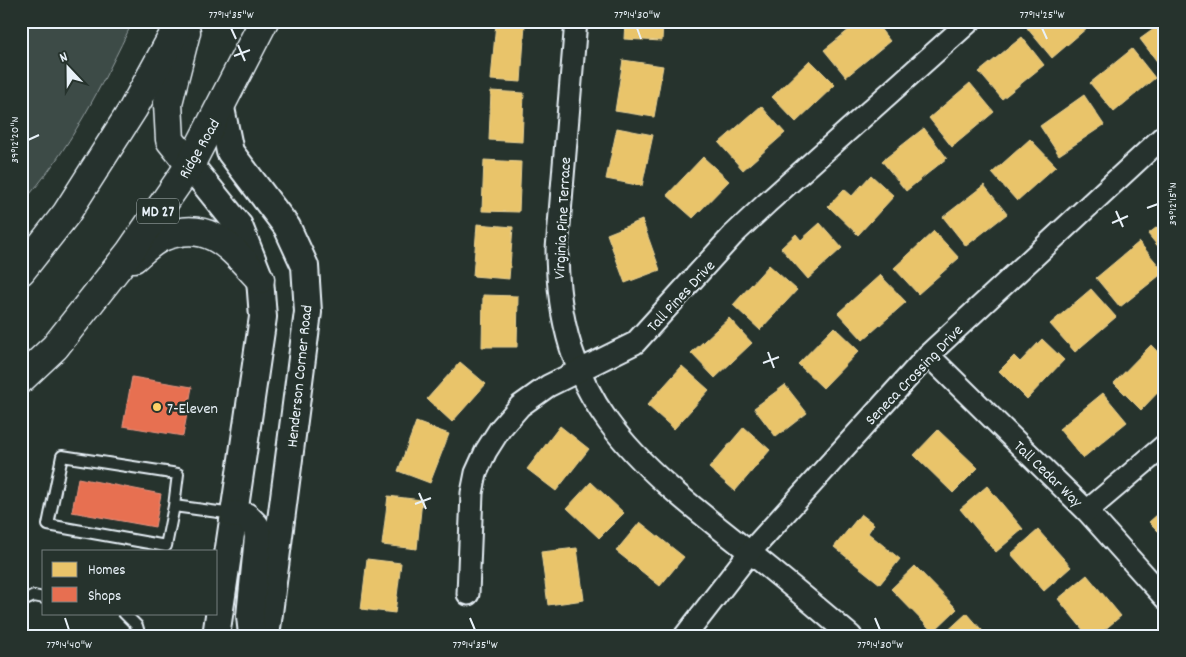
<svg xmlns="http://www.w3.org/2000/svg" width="1186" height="657" font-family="Dekko,sans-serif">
<rect width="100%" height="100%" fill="#26332d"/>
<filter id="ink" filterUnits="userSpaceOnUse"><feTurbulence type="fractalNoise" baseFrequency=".02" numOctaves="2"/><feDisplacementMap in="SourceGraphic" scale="10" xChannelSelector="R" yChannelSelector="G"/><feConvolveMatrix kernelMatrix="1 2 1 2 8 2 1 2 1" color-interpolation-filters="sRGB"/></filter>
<g filter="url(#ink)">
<path fill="#3e4b47" stroke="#939ea0" d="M21 21H133C103 83 68 154 21 204Z"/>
<g fill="#e9c46a" stroke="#e9d295">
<polygon points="625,21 663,21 662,41 624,39"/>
<polygon points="860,21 874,21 890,41 846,77 824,50"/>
<polygon points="1036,21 1095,21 1052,58 1027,28"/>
<polygon points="1165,21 1165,65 1162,68 1140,39"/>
<polygon points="496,22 525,24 521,82 491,80"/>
<polygon points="1022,37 1044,65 1002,99 979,72"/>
<polygon points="1132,49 1155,78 1114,112 1090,83"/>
<polygon points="623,60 663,66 654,117 615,111"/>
<polygon points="810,60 835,85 796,122 772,97"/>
<polygon points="970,83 994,112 952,147 929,118"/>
<polygon points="491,91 524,93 522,142 489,140"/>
<polygon points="1084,95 1104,125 1059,155 1040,126"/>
<polygon points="761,106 785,133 743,170 719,143"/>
<polygon points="617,128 653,135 642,186 606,179"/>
<polygon points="924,128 947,158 906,191 882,161"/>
<polygon points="1030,139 1056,166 1017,201 992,173"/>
<polygon points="703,157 729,181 693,218 667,195"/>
<polygon points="484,160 521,162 519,212 482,211"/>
<polygon points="871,175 894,196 858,235 828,206 844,189 852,196"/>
<polygon points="984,185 1007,214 966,246 943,217"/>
<polygon points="642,220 660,270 625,283 607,234"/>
<polygon points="1165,221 1165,255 1148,234"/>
<polygon points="820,223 842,248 808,279 781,248 796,234 801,240"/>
<polygon points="477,224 513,227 509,279 473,276"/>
<polygon points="934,231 959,258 918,294 894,268"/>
<polygon points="1139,242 1164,272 1120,307 1096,278"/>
<polygon points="769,265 797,290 760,330 733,305"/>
<polygon points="880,275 906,302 863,340 838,313"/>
<polygon points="1091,289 1116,317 1075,352 1050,324"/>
<polygon points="483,295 518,296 517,347 482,347"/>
<polygon points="729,318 752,343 715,378 691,353"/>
<polygon points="834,327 859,351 823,388 798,364"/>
<polygon points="1042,339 1064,360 1027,399 999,371 1014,356 1020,362"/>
<polygon points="1151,345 1165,358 1165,385 1141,410 1114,383"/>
<polygon points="460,362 486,384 452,422 427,399"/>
<polygon points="682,366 709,390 674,429 647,405"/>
<polygon points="785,385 807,413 776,437 754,408"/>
<polygon points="1103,393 1127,422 1083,458 1059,429"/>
<polygon points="416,422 449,434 430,483 398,471"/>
<polygon points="560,426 589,449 556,491 527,469"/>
<polygon points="744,427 770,450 735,491 709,468"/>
<polygon points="938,430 978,468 953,493 914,455"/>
<polygon points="591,482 624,513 599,538 567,508"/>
<polygon points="987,486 1023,529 996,552 960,509"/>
<polygon points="388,496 422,500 417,549 382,545"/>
<polygon points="1165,508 1165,538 1149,522"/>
<polygon points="861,514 874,524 868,533 900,559 880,584 834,547"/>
<polygon points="640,522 684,557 660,586 616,551"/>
<polygon points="1038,530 1071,567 1044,591 1011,554"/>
<polygon points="577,548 584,600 548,605 541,552"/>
<polygon points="367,559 401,563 395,613 361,609"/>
<polygon points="915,566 957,609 933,632 891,589"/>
<polygon points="1087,575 1121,616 1097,636 1088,636 1058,599"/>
<polygon points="967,613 987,636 942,636"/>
</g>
<g fill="#e76f51" stroke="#e79683">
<polygon points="132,377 192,387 183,436 123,426"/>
<polygon points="78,478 161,494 155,527 72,512"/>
</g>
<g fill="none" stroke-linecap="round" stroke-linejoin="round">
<g stroke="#e8f1f8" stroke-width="14">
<g id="service">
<polyline points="174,506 166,546 48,525 62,456 178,474 174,506 233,514"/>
<polyline points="21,602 34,596 44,598"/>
<polyline points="124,613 137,626 140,636"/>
</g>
</g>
<g stroke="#e8f1f8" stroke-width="25">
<g id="minor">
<path d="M576 21 557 249C558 401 631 459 743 547 779 575 815 606 851 636"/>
<polyline points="928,355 1087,511 1165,598"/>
<polyline points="1087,511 1165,445"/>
<polyline points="468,594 472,493 476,473 486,451 500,429 520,406 548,386 635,343 733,235 767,203 970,21"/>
<polyline points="685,636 750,552 928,355 1165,135"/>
</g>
</g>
<g stroke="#e8f1f8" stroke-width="30">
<g id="tertiary">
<polyline points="221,108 230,152 287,227 305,266 308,312 266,636"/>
<polyline points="190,165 239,226 260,279 263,317 216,636"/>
<polyline points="234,514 246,516 256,526 258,537 250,616 252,635"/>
</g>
</g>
<g stroke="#e8f1f8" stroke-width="31">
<g id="trunk">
<polyline points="186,32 168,103 170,140 190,165"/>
<path d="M134 258C142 251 152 241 162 237 210 218 231 248 260 279"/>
<polyline points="21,271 66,214 133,109 181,21"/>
<polyline points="21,379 55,347 130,252 190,165 264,21"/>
</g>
</g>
<use href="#service" stroke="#26332d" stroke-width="10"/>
<use href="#minor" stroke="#26332d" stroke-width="21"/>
<use href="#tertiary" stroke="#26332d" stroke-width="26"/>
<use href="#trunk" stroke="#26332d" stroke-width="28"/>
</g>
</g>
<path fill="none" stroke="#e8f1f8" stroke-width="2" d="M231 28 236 39M637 28 641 39M1042 28 1047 39M238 45 245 61M234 56 250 50M28 140 39 135M1147 208 1158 204M1116 211 1123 227M1112 223 1128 216M768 352 774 368M763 363 779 357M419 493 426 509M415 504 431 498M65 618 69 630M470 618 475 630M875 618 880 630"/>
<circle fill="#ffd166" stroke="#26332d" stroke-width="2" cx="157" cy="407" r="5"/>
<g text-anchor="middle" stroke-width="5" stroke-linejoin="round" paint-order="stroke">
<rect fill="#26332d" stroke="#aeb8bb" stroke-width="1" x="137" y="198.5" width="42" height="25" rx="4"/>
<g font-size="15" font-weight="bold" fill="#e8f1f8">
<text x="158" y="216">MD 27</text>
</g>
<g font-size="16" fill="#e8f1f8" stroke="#26332d">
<text transform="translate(198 148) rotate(-60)" y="6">Ridge Road</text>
<text transform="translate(561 218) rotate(-87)" y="6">Virginia Pine Terrace</text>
<text transform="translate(680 295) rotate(-47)" y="6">Tall Pines Drive</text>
<text transform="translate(913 374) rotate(-46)" y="6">Seneca Crossing Drive</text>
<text transform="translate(298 376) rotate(-84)" y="6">Henderson Corner Road</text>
<text transform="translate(1049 473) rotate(44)" y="6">Tall Cedar Way</text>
</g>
<g font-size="16" fill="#e8f1f8" stroke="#26332d" text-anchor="start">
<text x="167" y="413">7-Eleven</text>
</g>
</g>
<rect width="1186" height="657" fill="none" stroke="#26332d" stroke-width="55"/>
<rect x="42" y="550" width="175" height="65" fill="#26332d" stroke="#747f7e"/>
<rect x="52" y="562" width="25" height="15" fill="#e9c46a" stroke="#747f7e"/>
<text x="88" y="574" font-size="15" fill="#e8f1f8">Homes</text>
<rect x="52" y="587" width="25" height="15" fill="#e76f51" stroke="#747f7e"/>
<text x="88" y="600" font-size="15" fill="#e8f1f8">Shops</text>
<g transform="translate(68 68) rotate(338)" stroke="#26332d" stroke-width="4" paint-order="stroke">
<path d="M0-4L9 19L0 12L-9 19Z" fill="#e8f1f8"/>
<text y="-8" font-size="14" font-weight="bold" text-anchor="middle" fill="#e8f1f8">N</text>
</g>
<rect x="28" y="28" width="1130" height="602" fill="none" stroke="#e8f1f8" stroke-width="2"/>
<g font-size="12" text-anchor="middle" fill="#e8f1f8">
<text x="231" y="18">77°14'35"W</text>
<text x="637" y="18">77°14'30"W</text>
<text x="1042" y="18">77°14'25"W</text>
<text transform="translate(14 140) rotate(-90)" y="4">39°12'20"N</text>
<text transform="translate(1172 204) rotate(-90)" y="4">39°12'15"N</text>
<text x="69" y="648">77°14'40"W</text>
<text x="475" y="648">77°14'35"W</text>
<text x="880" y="648">77°14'30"W</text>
</g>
</svg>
